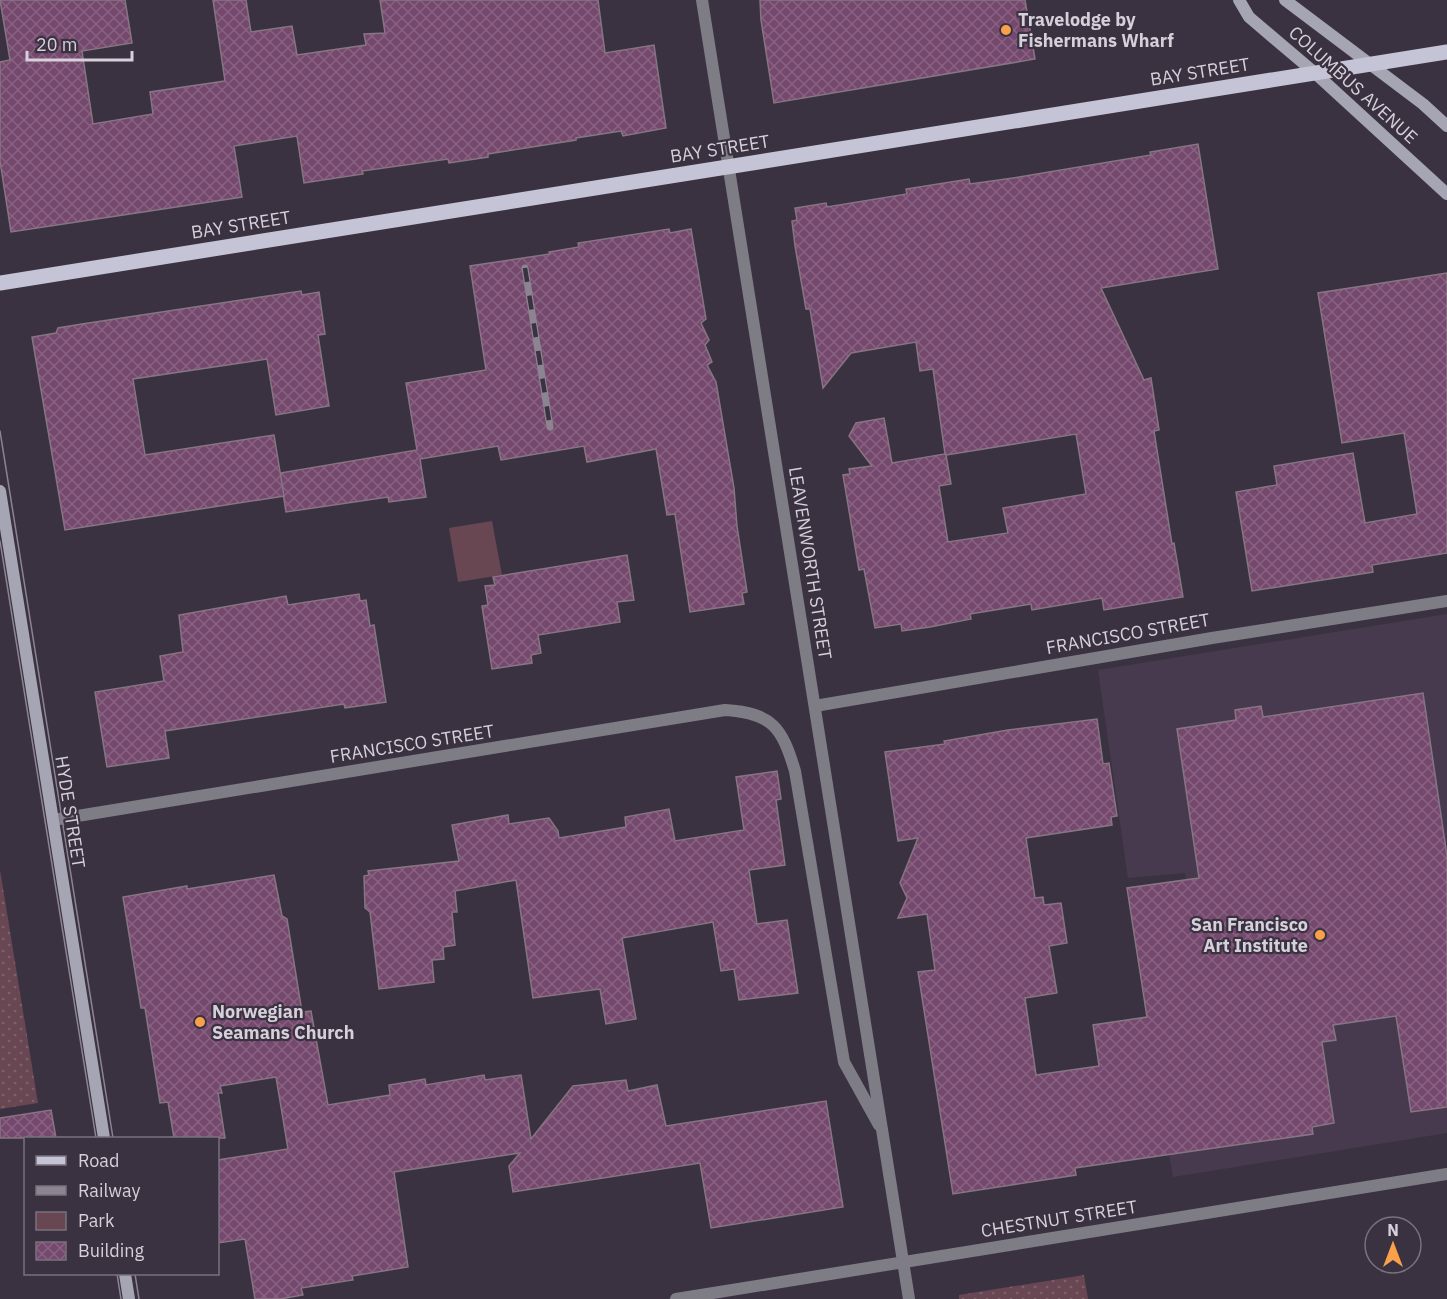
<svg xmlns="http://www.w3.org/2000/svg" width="1447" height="1299" font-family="'IBM Plex Sans',sans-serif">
<defs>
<pattern id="green-dots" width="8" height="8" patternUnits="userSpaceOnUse" patternTransform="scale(1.5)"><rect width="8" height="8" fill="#684753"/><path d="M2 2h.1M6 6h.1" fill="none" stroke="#7d606b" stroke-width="1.8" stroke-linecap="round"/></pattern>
<pattern id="building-cross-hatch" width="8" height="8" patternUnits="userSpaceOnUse" patternTransform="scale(1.5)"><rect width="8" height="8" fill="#75496d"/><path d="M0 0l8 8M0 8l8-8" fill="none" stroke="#886281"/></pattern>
</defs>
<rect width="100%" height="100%" fill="#3b3241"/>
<polygon fill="#473a4f" points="1447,614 1447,1133 1173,1177 1144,1004 1202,991 1185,873 1128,878 1098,670"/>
<g fill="url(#green-dots)">
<polygon points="0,870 38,1103 0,1109"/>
<polygon points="1084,1275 1088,1299 959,1299 959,1295"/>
</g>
<polygon fill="#684753" points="492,521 502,575 458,582 449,528"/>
<g fill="url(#building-cross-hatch)" stroke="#877583" stroke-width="1.5" fill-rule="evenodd">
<polygon points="0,0 125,0 132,43 82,51 93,124 153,114 150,92 225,81 213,0 246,0 251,32 292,26 297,55 366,45 364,34 385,33 380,0 598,0 605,53 654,45 666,128 623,136 621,131 576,138 576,140 488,154 488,157 449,163 448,159 362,171 363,174 304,183 297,136 234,146 242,197 11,232 0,161 0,62 10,60"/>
<polygon points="760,0 1025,0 1035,59 774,103 761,20"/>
<path d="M1198 144 1218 269 1101 288 1144 380 1151 378 1159 430 1154 431 1172 544 1174 543 1183 597 1104 610 1102 598 1032 610 1031 604 970 614 971 619 930 627 902 631 901 624 875 628 864 569 859 570 843 475 850 474 849 469 872 466 849 436 856 423 884 418 892 463 945 454 933 369 920 371 916 342 851 353 823 388 810 309H806L795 246 792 221 797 220 795 208 826 203 827 207 907 194 906 189 969 179 970 184 1013 178 1151 155 1150 152ZM1076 434 1086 494 1003 508 1008 533 948 542 939 486 951 484 946 455Z"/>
<polygon points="669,229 670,233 691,229 706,319 701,323 709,340 705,345 712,362 707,365 716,382 734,488 737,526 747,592 742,593 744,604 690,612 675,514 667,515 656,449 587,462 584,446 501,460 498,446 420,459 426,497 389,502 388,497 286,512 280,473 417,450 406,383 486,370 470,266 550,254 549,252 579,247 578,243"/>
<polygon points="1447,273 1447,553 1372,565 1373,572 1252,591 1236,492 1277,485 1274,466 1353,453 1365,523 1417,514 1404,433 1342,443 1318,293"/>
<polygon points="301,291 302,295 319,292 325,334 318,335 329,406 276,415 267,359 133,379 145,455 274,435 284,496 65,530 32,337 56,333 58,328 82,324"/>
<polygon points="627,555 634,600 617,602 620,622 538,635 541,653 531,655 532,663 492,669 482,606 488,605 485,586 495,585 493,577"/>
<polygon points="359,594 360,601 366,600 370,626 374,625 386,702 345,708 344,704 165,731 169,758 107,767 95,692 164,681 160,656 183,652 179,615 286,596 288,605"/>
<polygon points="1423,693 1447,856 1447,1107 1411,1112 1396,1016 1333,1025 1336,1040 1322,1042 1334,1123 1312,1127 1313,1134 1075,1168 1076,1175 953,1194 918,972 935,970 927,914 898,918 907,898 900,883 918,838 898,841 885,752 945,744 944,741 1008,730 1097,719 1103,764 1109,763 1117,816 1111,817 1112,825 1026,838 1035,898 1043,897 1044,905 1061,903 1067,943 1049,946 1057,993 1025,998 1036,1075 1099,1066 1093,1025 1147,1017 1127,888 1199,878 1177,729 1236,720 1235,710 1261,706 1263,717"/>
<polygon points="777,771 781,799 776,800 785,865 749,870 757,924 787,920 798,993 739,1000 734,969 721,971 713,922 622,938 636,1019 606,1024 600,989 533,998 516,880 455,891 457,912 452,912 455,945 443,947 444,959 432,960 434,982 379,989 370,912 365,908 364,876 369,875 368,871 459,861 452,825 508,815 509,824 549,818 558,831 559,838 626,827 625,817 669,809 675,841 744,830 736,777"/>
<polygon points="274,875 282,916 287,919 302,1012 311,1011 328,1105 390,1095 389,1085 425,1079 426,1085 484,1075 485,1080 521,1075 531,1139 573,1086 626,1080 628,1091 657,1085 666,1126 826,1101 843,1207 711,1228 700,1163 513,1192 509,1166 520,1153 394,1172 408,1267 352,1276 353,1280 301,1288 303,1295 280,1299 255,1299 245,1239 218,1243 218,1160 288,1149 276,1077 220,1086 222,1093 218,1093 225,1138 174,1138 168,1102 160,1103 145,1008 141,1008 123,897 187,886 187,889"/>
<polygon points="51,1110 56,1138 0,1138 0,1118"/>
</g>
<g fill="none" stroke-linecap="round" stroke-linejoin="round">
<g stroke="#7e7d86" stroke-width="12">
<polyline points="702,0 909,1299"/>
<polyline points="815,706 1212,638 1447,601"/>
<path d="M53 820 725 710C773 713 782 728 795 771L844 1062 879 1125"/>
<polyline points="676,1299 1447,1174"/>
</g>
<g stroke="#a6a5b3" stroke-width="12">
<polyline points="1239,0 1249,17 1315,73 1447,194"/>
<polyline points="1285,0 1423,104 1447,126"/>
<polyline points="0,491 104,1138"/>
<polyline points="125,1274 129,1299"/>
</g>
<polyline stroke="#c5c3d6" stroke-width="15" points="0,283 1447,52"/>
<g stroke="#8c8491" stroke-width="1.5">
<polyline points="0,431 113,1138"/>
<polyline points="0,541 96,1138"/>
<polyline points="117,1274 121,1299"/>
<polyline points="135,1274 139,1299"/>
</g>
<g stroke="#8c8491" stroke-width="7">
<polyline id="rail" points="525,268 550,427"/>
</g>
<use href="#rail" stroke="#3b3241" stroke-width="4.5" stroke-dasharray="14" stroke-linecap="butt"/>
</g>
<g fill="#f8a14a" stroke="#3b3241" stroke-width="2">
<circle cx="1006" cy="30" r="6"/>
<circle cx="1320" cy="935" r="6"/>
<circle cx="200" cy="1022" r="6"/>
</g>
<g text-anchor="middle" stroke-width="4.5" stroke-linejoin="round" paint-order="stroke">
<g font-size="18" font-weight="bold" fill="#d6d0da" stroke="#3b3241" text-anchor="start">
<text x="1018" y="26">Travelodge by<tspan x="1018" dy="21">Fishermans Wharf</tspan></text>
<text x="1308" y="931" text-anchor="end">San Francisco<tspan x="1308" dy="21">Art Institute</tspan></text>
<text x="212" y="1018">Norwegian<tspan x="212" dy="21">Seamans Church</tspan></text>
</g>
<g font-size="18" fill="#d6d0da" stroke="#3b3241">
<text transform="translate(1200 72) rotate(-9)" y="6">BAY STREET</text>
<text transform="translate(1353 85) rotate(42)" y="6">COLUMBUS AVENUE</text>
<text transform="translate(720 149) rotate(-9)" y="6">BAY STREET</text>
<text transform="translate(241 225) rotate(-9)" y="6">BAY STREET</text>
<text transform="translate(810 563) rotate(81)" y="6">LEAVENWORTH STREET</text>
<text transform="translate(1128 634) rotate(-10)" y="6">FRANCISCO STREET</text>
<text transform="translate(412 744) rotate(-9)" y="6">FRANCISCO STREET</text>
<text transform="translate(70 812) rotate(81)" y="6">HYDE STREET</text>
<text transform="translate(1059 1219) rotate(-9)" y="6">CHESTNUT STREET</text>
</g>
</g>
<rect x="24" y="1137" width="195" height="138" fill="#3b3241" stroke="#79717e" stroke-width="1.5"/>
<rect x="36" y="1156" width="30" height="9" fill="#c5c3d6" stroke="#79717e" stroke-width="1.5"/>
<text x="78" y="1167" font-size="18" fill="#d6d0da">Road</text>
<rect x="36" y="1186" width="30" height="9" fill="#8c8491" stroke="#79717e" stroke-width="1.5"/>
<text x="78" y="1197" font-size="18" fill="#d6d0da">Railway</text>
<rect x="36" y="1212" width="30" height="18" fill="#684753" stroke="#79717e" stroke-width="1.5"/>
<text x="78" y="1227" font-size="18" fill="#d6d0da">Park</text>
<rect x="36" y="1242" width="30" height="18" fill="url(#building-cross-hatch)" stroke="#79717e" stroke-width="1.5"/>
<text x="78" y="1257" font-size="18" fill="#d6d0da">Building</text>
<g transform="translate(1393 1245)"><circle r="28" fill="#3b3241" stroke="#79717e" stroke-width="1.5"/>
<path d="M0-4.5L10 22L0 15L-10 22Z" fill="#f8a14a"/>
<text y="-9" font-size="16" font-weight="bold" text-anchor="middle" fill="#d6d0da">N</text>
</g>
<path d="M27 51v9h105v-9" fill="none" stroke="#d6d0da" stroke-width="3"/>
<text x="36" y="51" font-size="18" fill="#d6d0da" stroke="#3b3241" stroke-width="4.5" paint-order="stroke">20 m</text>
</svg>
